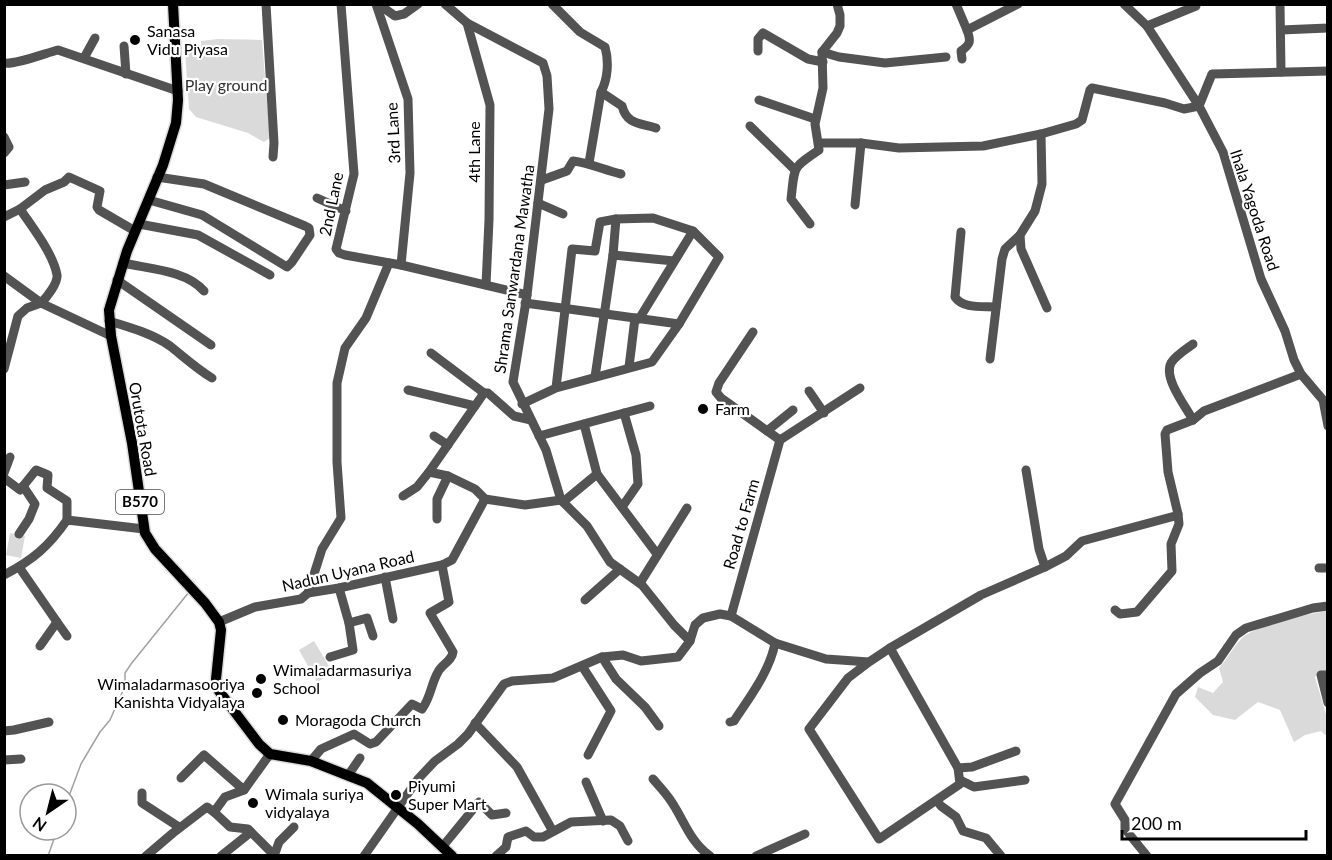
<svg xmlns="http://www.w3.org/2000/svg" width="1332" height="860" font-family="Lato,sans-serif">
<rect width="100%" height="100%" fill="#fff"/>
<g fill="#dadada">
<polygon points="218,39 262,40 270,138 264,142 248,133 196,117 189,109 185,50 201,50 201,41"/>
<polygon points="10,533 25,536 21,558 6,555"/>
<path d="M1327 611V671H1320L1315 677 1327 718V735H1325L1321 731 1305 735 1294 742 1280 710 1258 702 1235 720 1213 715 1195 697 1198 687 1213 693 1223 682 1219 668C1227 659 1234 646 1242 638 1253 627 1311 613 1327 611Z"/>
<polygon points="314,641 333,673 317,682 299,650"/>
</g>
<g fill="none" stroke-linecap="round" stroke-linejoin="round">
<g stroke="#a1a1a1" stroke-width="1.5">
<polyline points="66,804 81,764 100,732 110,720 125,686 125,673 131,664 189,592"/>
<polyline points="48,856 55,836 54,830"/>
</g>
<g stroke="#dbdbdb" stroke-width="13">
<polyline id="major" points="173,4 178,100 176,123 163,165 127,251 109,310 111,336 132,443 145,533 155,549 205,603 219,622 221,630 216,679 219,691 259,744 270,754 311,761 367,783 418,824 452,856"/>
</g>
<g stroke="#535353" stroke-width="9">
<polyline points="266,4 274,143 273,157"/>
<polyline points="341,4 354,174 336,249 339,253 345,255 401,265 527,295"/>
<polyline points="376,4 408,99 410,173 401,265"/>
<polyline points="378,4 395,16 404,14 418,4"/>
<polyline points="445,4 467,23 543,63 547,76 549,109 527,295 513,382 546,450 561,500 587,526 610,562 642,585 674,625 690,641"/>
<path d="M552 4 580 32 605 47C609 61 608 79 601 92L589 163"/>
<polyline points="956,4 967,30 1018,4"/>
<polyline points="1124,4 1147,26 1199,106 1223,152 1261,279 1285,331 1294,360 1301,374 1323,400 1328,426"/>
<polyline points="1280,4 1281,72"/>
<polyline points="467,23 490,105 489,220 486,285"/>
<polyline points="1147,26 1196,6"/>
<polyline points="1281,30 1328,28"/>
<polyline points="124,46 126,74"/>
<polyline points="758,51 758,39 763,33 808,59 823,62"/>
<polyline points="822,52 839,57 885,63 946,57"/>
<polyline points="84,58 95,38"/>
<path d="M962 59 961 51C971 44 971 41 967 30"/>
<path d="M4 63C14 65 46 53 58 50L178 91"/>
<path d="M601 92 622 106C627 125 640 123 656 128"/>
<polyline points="759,100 815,119"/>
<polyline points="750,126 795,170"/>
<polyline points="1041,134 1042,184 1035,211 1020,235 1021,249 1047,308"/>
<polyline points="4,137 9,147 4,153"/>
<polyline points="819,143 861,143 899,148 983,146 1041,134 1076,124 1082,120 1090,90 1092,88 1165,103 1184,109 1199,106 1212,74 1328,71"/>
<path d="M542 180 567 171 573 161C590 163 604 170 621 174"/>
<polyline points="4,185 25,182"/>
<polyline points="317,198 346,211"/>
<polyline points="149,200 202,215 287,267 292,262 310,235 309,228 305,226 204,184 157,177"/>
<polyline points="538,203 563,214"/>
<polyline points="855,205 861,143"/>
<polyline points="4,217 20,209"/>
<polyline points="139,224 198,235 270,275"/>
<path d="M810 224 791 199C795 166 791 169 819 150L815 124 823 88 822 52 837 33 840 26V15L837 4"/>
<path d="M961 232 955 297C963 309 982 306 996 307"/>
<polyline points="613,255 674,261"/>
<path d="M123 263C149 269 186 270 204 291"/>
<polyline points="4,276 41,303"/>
<polyline points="117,280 211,345"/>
<polyline points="525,303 679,324"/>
<polyline points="639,319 693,231"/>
<path d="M109 321C129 327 153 334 170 346 184 357 197 369 212 378"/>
<polyline points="753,332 719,383 716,392 721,398 780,440"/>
<path d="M111 336 41 303C47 297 58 283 57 275 53 253 32 227 20 209L45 190 64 182 69 177 100 191 97 207 99 210 135 231"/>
<path d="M1193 344C1186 349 1175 356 1171 363 1163 378 1186 407 1193 420"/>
<polyline points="431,353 484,393"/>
<polyline points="990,359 1002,259 1005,249 1020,235"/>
<polyline points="629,367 635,318"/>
<polyline points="4,369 18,316 27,308 41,303"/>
<polyline points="595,377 613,255 616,219"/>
<polyline points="408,390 475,406"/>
<polyline points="809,391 824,413"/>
<polyline points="522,404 556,388 652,362 679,324 719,257 693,231 653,218 616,219 600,222 595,251 572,249 556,388"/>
<polyline points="584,424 597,474 657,554"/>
<polyline points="767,431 793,410"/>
<polyline points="434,436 448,445"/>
<polyline points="539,436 650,406"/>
<polyline points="780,440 860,388"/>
<polyline points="1026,470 1039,549 1045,567"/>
<polyline points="429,472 448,476 475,489 485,499 525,505 561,500"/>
<polyline points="4,473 10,457"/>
<polyline points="4,478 20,490 36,470 48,475 47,488 67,501 67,520"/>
<polyline points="403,496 417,487 429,472 484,393 488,393 514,416 531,420"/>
<polyline points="563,502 597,474"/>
<polyline points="622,507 638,484 636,455 624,413"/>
<polyline points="437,519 437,499 448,476"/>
<polyline points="19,534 29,519 35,504 23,486"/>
<polyline points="19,567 57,622 40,646"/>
<polyline points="1319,568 1328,568"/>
<path d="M4 575C33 560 49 546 67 520L144 529"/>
<polyline points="385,577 393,619"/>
<polyline points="640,583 687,508"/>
<polyline points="308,593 322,549 341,518 337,462 337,383 345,348 366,318 389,263"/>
<polyline points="585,600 620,569"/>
<polyline points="1115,610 1120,614 1137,612 1172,571 1171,544 1179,524 1178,514"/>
<polyline points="731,616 780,440"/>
<polyline points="57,622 67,636"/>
<polyline points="219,622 255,607 301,599 308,593 339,588 442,565 452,560 485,499"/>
<polyline points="349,623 367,618 373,636"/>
<polyline points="890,648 981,595 1045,567 1066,556 1082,541 1175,516 1178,514 1168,472 1165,434 1167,430 1193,420 1204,411 1301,374"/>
<polyline points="330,657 353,650 349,623 339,588"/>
<polyline points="602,657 616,679 645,707 659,726"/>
<polyline points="582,666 611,711 588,755"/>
<polyline points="1328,675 1321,675 1328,703"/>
<path d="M730 722 734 721C749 698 770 671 775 643"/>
<polyline points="475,723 517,767 551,828"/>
<polyline points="4,731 14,730 49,722"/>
<polyline points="4,760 21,759"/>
<path d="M311 761 321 749 354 734 370 744 376 742 412 704 422 709C431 697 431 684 438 672 442 664 452 661 453 652L430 613 449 602 442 565"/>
<polyline points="958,768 972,767 1016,751"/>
<polyline points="349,774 360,758"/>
<polyline points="181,778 204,755 244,790"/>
<path d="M653 779C659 786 666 793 671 801 684 820 690 842 710 856"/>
<polyline points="960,780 974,787 1025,780"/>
<polyline points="586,782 603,821"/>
<polyline points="142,793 142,803 179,827"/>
<polyline points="937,801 941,806 956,817 963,831 986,838 1001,856"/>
<polyline points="214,812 230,827 248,829 274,855"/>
<polyline points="443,846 479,802 492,815 506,813"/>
<polyline points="146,856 173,833 207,807 214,812 225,797 244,790 270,754"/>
<polyline points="221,856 251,832"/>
<polyline points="274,856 279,842 294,827"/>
<polyline points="364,856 418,779 435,761 458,744 468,734 504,684 512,681 553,678 602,657 623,655 641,661 678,657 690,641 695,625 703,618 720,614 731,616 775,643 826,659 869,662 890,648 958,768 960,784 879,839 809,729 848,678 869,662"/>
<polyline points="496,856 506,847 508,837 526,831 534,837 543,837 571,822 611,820 620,826 628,841"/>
<polyline points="756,856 805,834"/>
<polyline points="1147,856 1125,829 1125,820 1115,804 1176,694 1200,673 1218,661 1236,635 1246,628 1313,608 1328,606"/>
</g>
<use href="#major" stroke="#000" stroke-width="10"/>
</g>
<g fill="#000" stroke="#fff" stroke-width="2">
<circle cx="135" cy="40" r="6"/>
<circle cx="703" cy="409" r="6"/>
<circle cx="261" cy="679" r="6"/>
<circle cx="257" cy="693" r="6"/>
<circle cx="283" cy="720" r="6"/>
<circle cx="396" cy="795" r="6"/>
<circle cx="253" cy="803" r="6"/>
</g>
<g text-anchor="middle" stroke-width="4.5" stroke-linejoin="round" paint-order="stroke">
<rect fill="#fff" stroke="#4c4c4c" stroke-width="1.5" x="116" y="490" width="48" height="24" rx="4.5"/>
<g font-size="15" font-weight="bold" fill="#000">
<text x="140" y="507">B570</text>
</g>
<g font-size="16" fill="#000" stroke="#fff" text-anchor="start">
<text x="147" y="37">Sanasa<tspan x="147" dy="18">Vidu Piyasa</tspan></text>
<text x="715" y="415">Farm</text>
<text x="273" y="676">Wimaladarmasuriya<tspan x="273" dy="18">School</tspan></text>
<text x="245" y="690" text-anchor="end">Wimaladarmasooriya<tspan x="245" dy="18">Kanishta Vidyalaya</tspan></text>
<text x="295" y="726">Moragoda Church</text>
<text x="408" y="792">Piyumi<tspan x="408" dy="18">Super Mart</tspan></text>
<text x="265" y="800">Wimala suriya<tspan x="265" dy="18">vidyalaya</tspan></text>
</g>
<g font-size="16" fill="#313131" stroke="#fff">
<text x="226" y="91">Play ground</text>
</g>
<g font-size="16" fill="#000" stroke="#fff">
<text transform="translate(393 133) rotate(-93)" y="6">3rd Lane</text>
<text transform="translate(474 152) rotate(-90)" y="6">4th Lane</text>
<text transform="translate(331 204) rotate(-78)" y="6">2nd Lane</text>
<text transform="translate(1255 210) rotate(72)" y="6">Ihala Yagoda Road</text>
<text transform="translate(514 269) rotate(-82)" y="6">Shrama Sanwardana Mawatha</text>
<text transform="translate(143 429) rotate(80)" y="6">Orutota Road</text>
<text transform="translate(741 524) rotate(-74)" y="6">Road to Farm</text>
<text transform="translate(348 571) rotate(-13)" y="6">Nadun Uyana Road</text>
</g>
</g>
<rect width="1332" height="860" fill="none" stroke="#000000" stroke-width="12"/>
<g transform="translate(48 812) rotate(215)"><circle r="28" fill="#ffffff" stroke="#999999" stroke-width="1.5"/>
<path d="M0-4.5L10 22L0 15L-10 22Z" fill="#000000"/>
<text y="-9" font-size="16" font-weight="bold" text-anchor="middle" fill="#000000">N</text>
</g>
<path d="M1122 830v9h184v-9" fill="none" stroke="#000000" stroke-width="3"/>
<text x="1131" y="830" font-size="18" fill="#000000" stroke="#ffffff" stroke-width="4.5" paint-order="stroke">200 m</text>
</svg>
